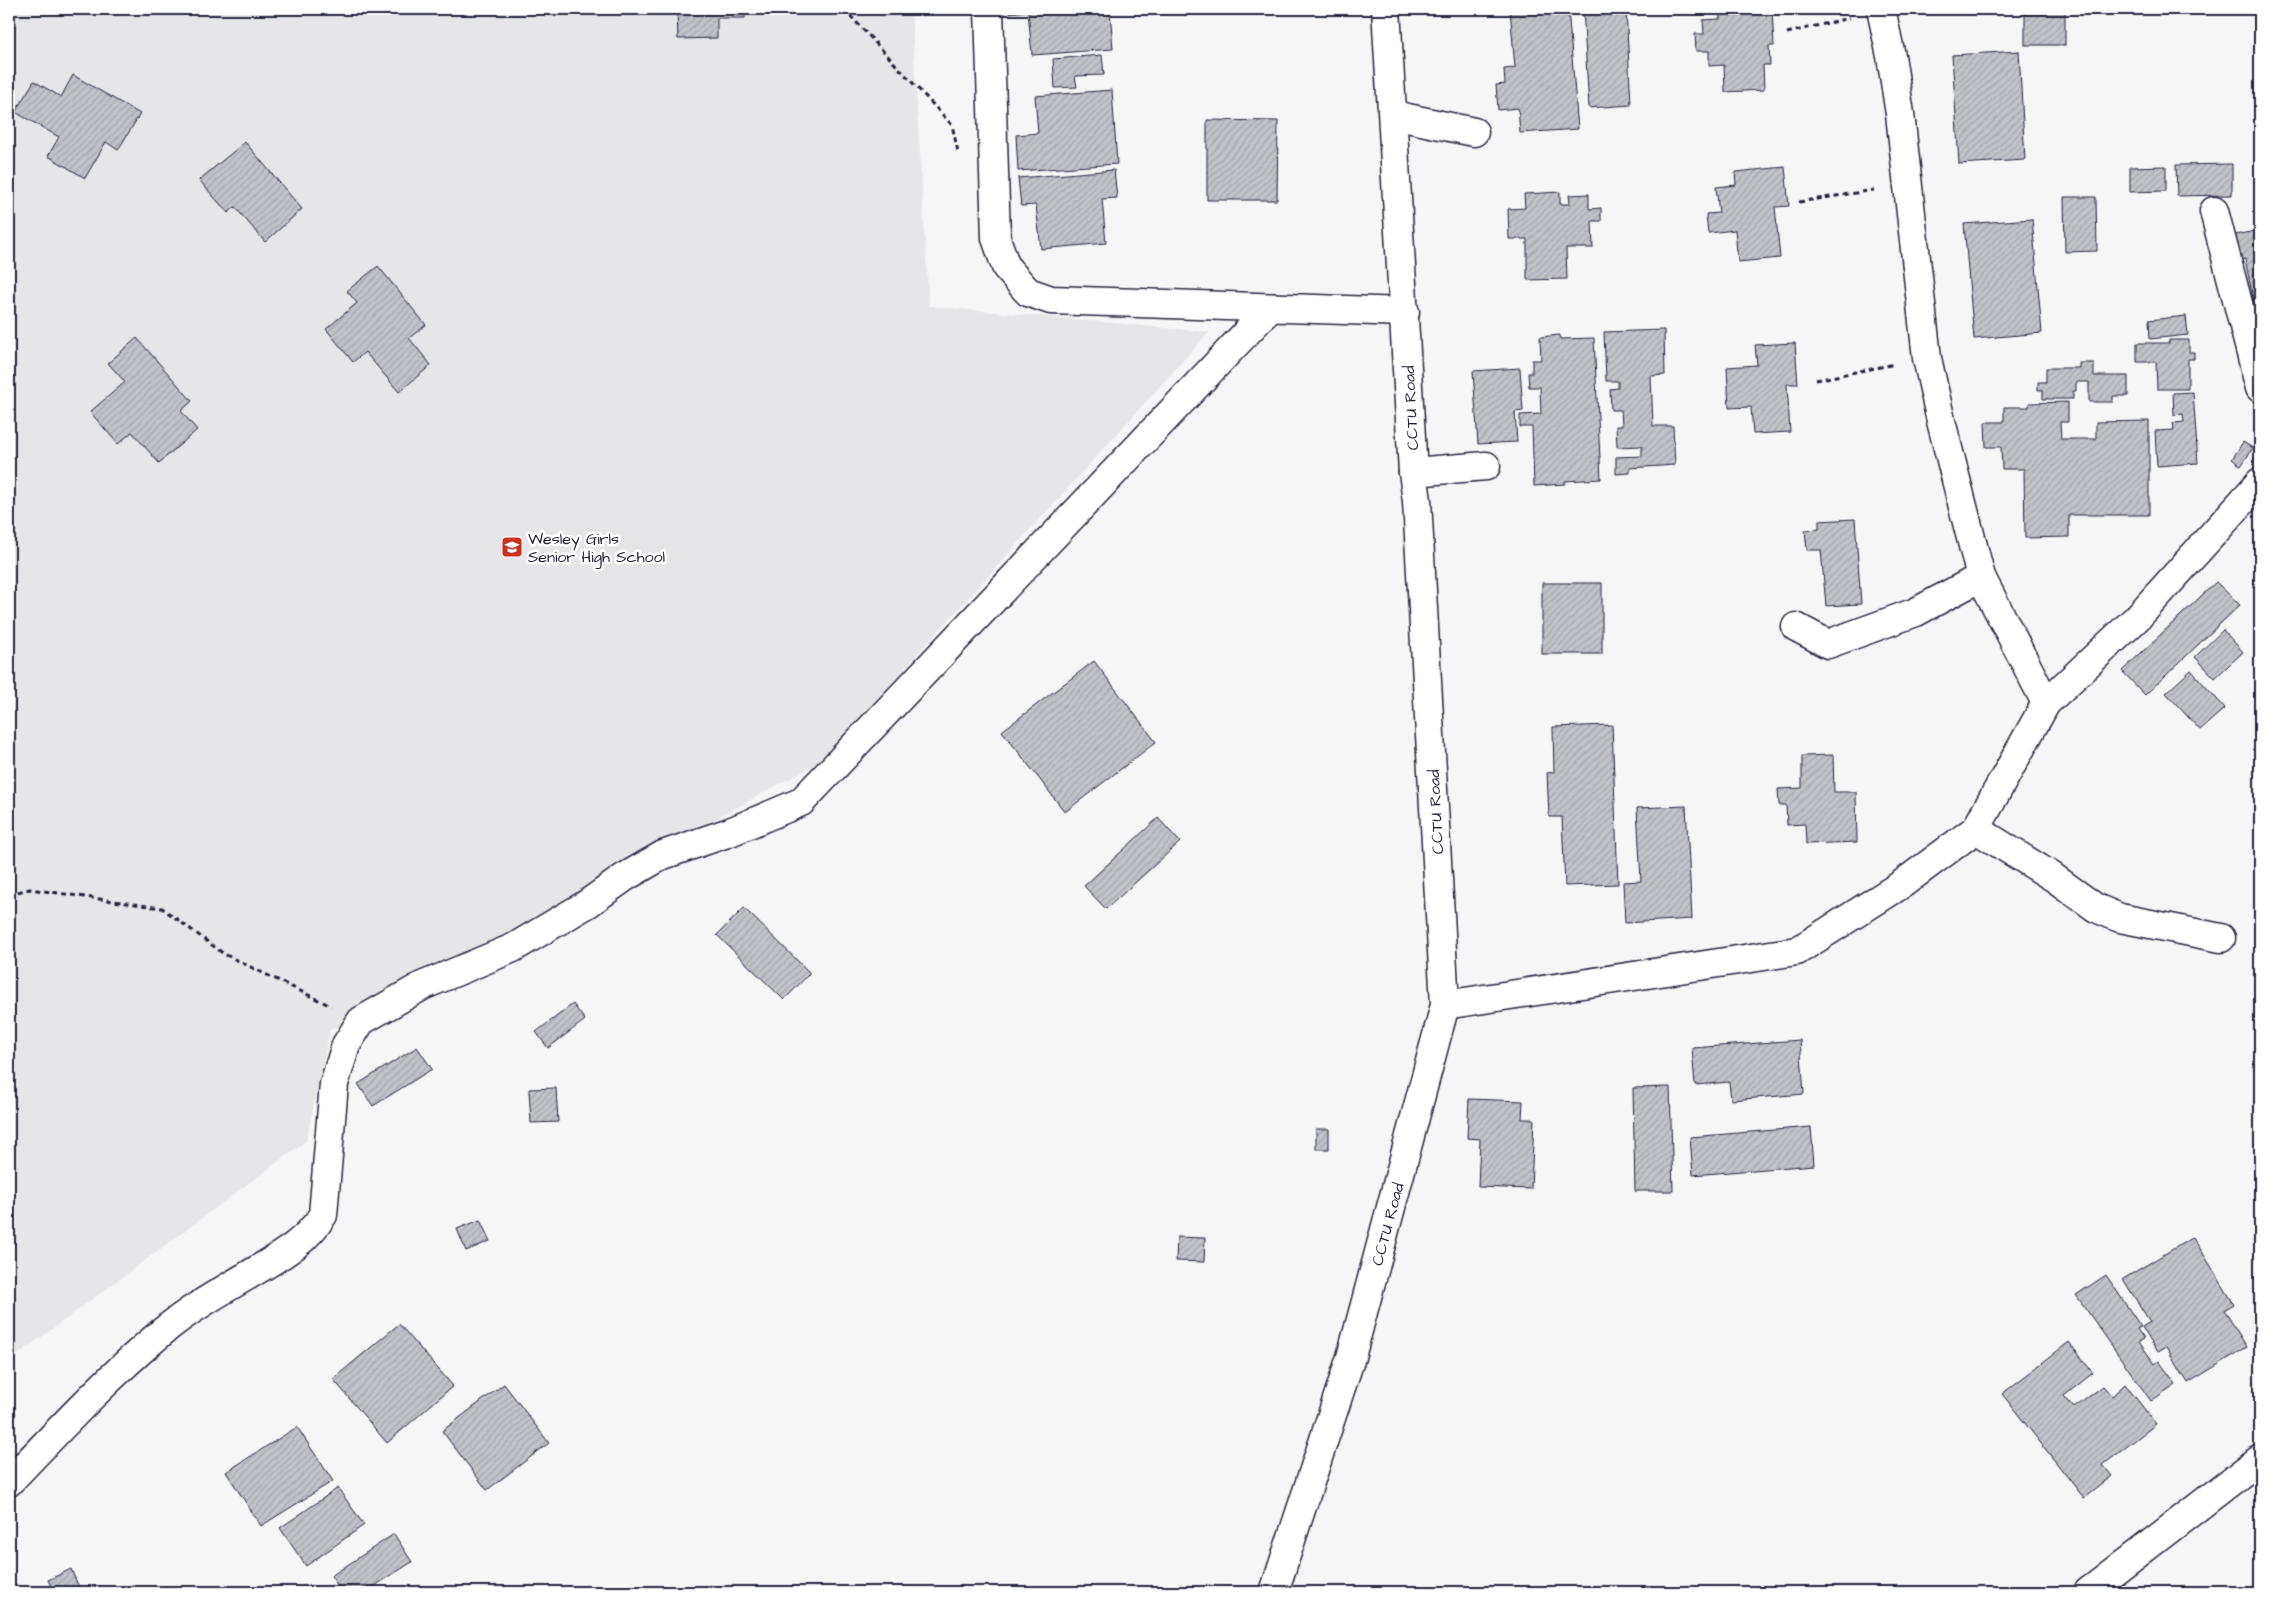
<svg xmlns="http://www.w3.org/2000/svg" width="2269" height="1601" font-family="'Architects Daughter',sans-serif">
<defs>
<pattern id="building-hatch" width="6" height="6" patternUnits="userSpaceOnUse" patternTransform="scale(1.25)"><rect width="6" height="6" fill="#c2c2c9"/><path d="M-1 1l2-2M0 6l6-6M5 7l2-2" fill="none" stroke="#a6a6ae"/></pattern>
</defs>
<rect width="100%" height="100%" fill="#f6f6f7"/>
<filter id="ink" filterUnits="userSpaceOnUse"><feTurbulence type="fractalNoise" baseFrequency=".02" numOctaves="2"/><feDisplacementMap in="SourceGraphic" scale="10" xChannelSelector="R" yChannelSelector="G"/><feConvolveMatrix kernelMatrix="1 2 1 2 8 2 1 2 1" color-interpolation-filters="sRGB"/></filter>
<g filter="url(#ink)">
<polygon fill="#e6e6e9" points="9,9 911,9 929,306 1209,332 820,762 330,1030 306,1141 9,1361"/>
<g fill="url(#building-hatch)" stroke="#22223b">
<polygon points="677,9 745,9 745,18 717,18 717,38 678,39"/>
<polygon points="1008,9 1110,9 1113,49 1032,55 1028,11 1009,13"/>
<polygon points="1510,9 1568,9 1578,129 1520,133 1518,108 1498,110 1496,85 1505,84 1504,69 1515,68"/>
<polygon points="1583,9 1626,9 1631,105 1589,108"/>
<polygon points="1719,9 1772,9 1774,46 1769,46 1770,65 1763,65 1764,90 1725,92 1724,65 1709,66 1709,51 1696,51 1695,34 1704,34 1703,20 1720,19"/>
<rect x="2025" y="9" width="40" height="36"/>
<polygon points="2019,51 2025,160 1959,164 1952,55"/>
<polygon points="1102,55 1104,75 1075,76 1077,87 1055,88 1053,59"/>
<polygon points="73,75 140,114 118,150 106,142 85,178 48,156 59,137 15,112 34,81 61,97"/>
<polygon points="1112,90 1117,164 1018,171 1016,135 1038,133 1035,96"/>
<polygon points="1207,120 1278,121 1277,200 1207,200"/>
<polygon points="245,142 302,209 265,242 235,207 228,213 199,180"/>
<polygon points="2232,164 2232,195 2177,196 2176,165"/>
<polygon points="2166,166 2166,191 2130,192 2130,167"/>
<polygon points="1785,167 1789,206 1775,207 1780,258 1738,262 1735,230 1708,233 1706,214 1719,213 1716,187 1736,185 1735,172"/>
<polygon points="1114,170 1117,198 1102,199 1106,243 1041,249 1036,205 1021,206 1018,178"/>
<polygon points="1560,192 1560,204 1570,204 1569,195 1589,194 1589,209 1601,208 1601,221 1592,221 1593,248 1566,248 1567,279 1527,280 1527,239 1509,239 1508,209 1525,208 1524,194"/>
<polygon points="2064,197 2096,197 2097,251 2065,252"/>
<polygon points="2032,219 2042,333 1974,339 1964,224"/>
<polygon points="2260,230 2260,302 2254,303 2245,259 2235,261 2230,236"/>
<polygon points="378,266 426,325 409,338 431,365 399,392 365,352 353,362 326,329 357,303 347,291"/>
<polygon points="2186,316 2188,335 2150,339 2149,320"/>
<polygon points="1664,330 1665,375 1651,376 1653,426 1673,426 1675,465 1630,468 1630,473 1616,474 1616,457 1642,456 1642,446 1617,447 1616,426 1622,426 1621,410 1611,410 1610,389 1618,388 1618,381 1606,381 1604,332"/>
<polygon points="1560,335 1560,339 1594,338 1601,479 1565,481 1565,484 1534,486 1532,427 1520,427 1520,415 1541,414 1540,387 1529,387 1528,373 1532,373 1532,360 1541,360 1540,337"/>
<polygon points="137,338 192,401 181,411 197,430 159,463 132,432 118,444 90,412 125,382 108,363"/>
<polygon points="2169,340 2189,340 2189,352 2194,352 2194,359 2188,359 2188,389 2157,389 2156,362 2137,362 2137,343 2169,343"/>
<polygon points="1795,343 1798,384 1787,384 1790,432 1753,434 1751,407 1729,408 1727,367 1757,365 1755,345"/>
<polygon points="2079,363 2094,363 2094,376 2128,376 2128,396 2113,396 2113,402 2089,402 2089,382 2076,382 2076,391 2073,391 2073,399 2043,399 2043,390 2038,390 2038,382 2046,382 2046,368 2079,368"/>
<polygon points="1520,368 1523,411 1515,412 1517,442 1478,444 1473,371"/>
<polygon points="2193,392 2198,463 2157,466 2155,431 2174,430 2173,423 2184,422 2183,414 2174,415 2173,393"/>
<polygon points="2068,402 2068,422 2060,422 2061,439 2096,439 2096,422 2149,421 2149,515 2069,515 2069,537 2025,538 2024,469 2002,469 2001,447 1986,447 1985,422 2004,422 2004,407 2029,407 2029,403"/>
<polygon points="2243,442 2253,448 2241,466 2232,459"/>
<polygon points="1855,519 1861,604 1826,606 1821,550 1807,550 1805,530 1819,529 1819,521"/>
<polygon points="2216,582 2240,605 2145,695 2122,671"/>
<rect x="1542" y="583" width="60" height="71"/>
<polygon points="2223,630 2243,652 2215,678 2195,657"/>
<polygon points="1094,661 1156,742 1065,812 1002,731"/>
<polygon points="2191,670 2225,708 2200,730 2166,693"/>
<polygon points="1612,725 1618,884 1565,886 1562,817 1549,817 1547,773 1554,772 1553,727"/>
<polygon points="1833,755 1834,792 1856,792 1857,842 1806,844 1805,824 1787,825 1786,805 1779,805 1778,789 1802,788 1802,756"/>
<polygon points="1686,806 1692,919 1625,923 1623,882 1641,881 1637,808"/>
<polygon points="1158,818 1180,842 1106,909 1084,886"/>
<polygon points="744,908 810,973 784,1000 717,935"/>
<polygon points="573,1004 585,1020 548,1048 536,1032"/>
<polygon points="1800,1040 1804,1094 1731,1100 1729,1082 1695,1085 1692,1048"/>
<polygon points="417,1047 432,1069 373,1106 358,1084"/>
<polygon points="1670,1087 1673,1191 1635,1191 1633,1088"/>
<polygon points="556,1088 558,1122 531,1123 529,1089"/>
<polygon points="1469,1099 1523,1101 1522,1119 1534,1119 1531,1189 1478,1187 1480,1139 1467,1138"/>
<polygon points="1811,1127 1814,1165 1693,1175 1690,1137"/>
<rect x="1316" y="1129" width="13" height="20"/>
<polygon points="480,1220 490,1241 466,1251 457,1229"/>
<polygon points="1177,1237 1205,1238 1204,1262 1176,1261"/>
<polygon points="2193,1237 2234,1304 2224,1310 2247,1347 2188,1383 2166,1347 2157,1352 2142,1327 2150,1322 2123,1279"/>
<polygon points="2106,1275 2141,1327 2137,1329 2144,1339 2139,1342 2155,1364 2159,1361 2176,1384 2151,1401 2076,1295"/>
<polygon points="399,1324 453,1386 387,1443 333,1379"/>
<polygon points="2069,1342 2093,1373 2064,1396 2074,1408 2103,1386 2112,1396 2125,1384 2156,1424 2103,1465 2112,1476 2084,1498 2002,1394"/>
<polygon points="504,1384 549,1443 487,1490 442,1431"/>
<polygon points="297,1427 333,1481 261,1526 226,1472"/>
<polygon points="338,1488 364,1525 306,1566 280,1528"/>
<polygon points="394,1534 412,1562 365,1592 342,1592 331,1576"/>
<polygon points="71,1569 81,1592 54,1592 48,1580"/>
</g>
<g fill="none" stroke-linecap="round" stroke-linejoin="round">
<g stroke="#22223b" stroke-width="31">
<g id="minor">
<polyline points="989,9 996,238 1006,267 1028,292 1051,300 1405,312"/>
<polyline points="1881,9 1891,56 1900,114 1927,358 1941,421 1981,577 2046,703"/>
<polyline points="1393,115 1474,132"/>
<polyline points="2214,211 2260,388"/>
<polyline points="1413,472 1486,466"/>
<polyline points="1796,627 1828,644 1916,612 1981,577"/>
<polyline points="1976,829 2053,877 2096,908 2120,918 2221,938"/>
<polyline points="1445,1005 1797,951 1902,884 1976,829 2046,703 2137,618 2260,482"/>
<path d="M9 1482C58 1431 107 1378 161 1333 187 1311 218 1293 247 1276 276 1258 304 1245 323 1215L334 1084 346 1045 361 1021 422 986 513 948 587 904 625 877 663 855 730 832 801 802 1270 308"/>
<polyline points="2088,1592 2260,1459"/>
</g>
</g>
<g stroke="#22223b" stroke-width="31">
<polyline id="tertiary" points="1274,1592 1351,1357 1445,1005 1417,501 1413,472 1386,9"/>
</g>
<g stroke="#22223b" stroke-width="3" stroke-dasharray="5 4" stroke-linecap="butt">
<polyline points="844,9 952,125 958,152"/>
<polyline points="1787,33 1849,18"/>
<polyline points="1799,202 1874,190"/>
<polyline points="1816,380 1895,364"/>
<polyline points="9,894 30,889 162,908 224,954 331,1006"/>
</g>
<use href="#minor" stroke="#fff" stroke-width="28"/>
<use href="#tertiary" stroke="#fff" stroke-width="28"/>
</g>
</g>
<defs>
<g id="school-square" transform="scale(1.125)"><rect x="-9" y="-9" width="18" height="18" rx="4" fill="#c8321e" stroke="#fff"/><path d="M0-5L7-2L0 1L-7-2ZM-4 1L0 2.5L4 1V4Q0 6-4 4Z" fill="#fff"/></g>
</defs>
<g fill-rule="evenodd">
<use href="#school-square" x="512" y="547"/>
</g>
<g text-anchor="middle" stroke-width="5" stroke-linejoin="round" paint-order="stroke">
<g font-size="16" fill="#22223b" stroke="#fff">
<text transform="translate(1410 408) rotate(-93)" y="6">CCTU Road</text>
<text transform="translate(1435 812) rotate(-93)" y="6">CCTU Road</text>
<text transform="translate(1387 1224) rotate(-75)" y="6">CCTU Road</text>
</g>
<g font-size="16" fill="#22223b" stroke="#fff" text-anchor="start">
<text x="528" y="544">Wesley Girls<tspan x="528" dy="18">Senior High School</tspan></text>
</g>
</g>
<rect width="2269" height="1601" fill="none" stroke="#fff" stroke-width="30"/>
<rect x="15" y="15" width="2239" height="1571" fill="none" stroke="#22223b" stroke-width="2" filter="url(#ink)"/>
</svg>
